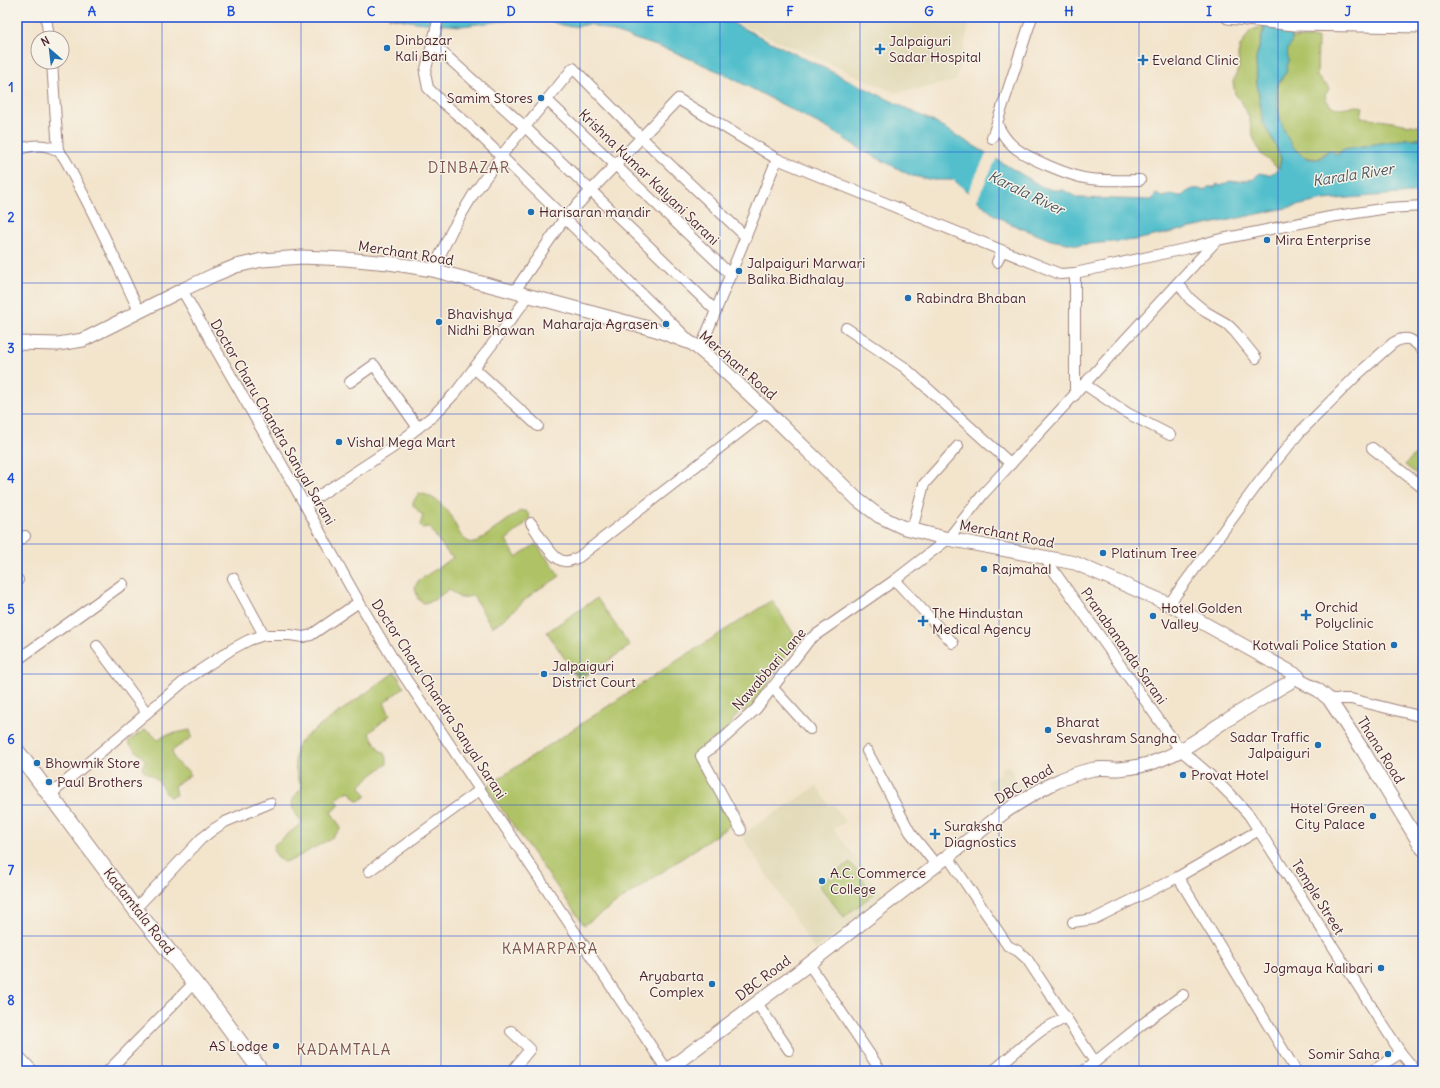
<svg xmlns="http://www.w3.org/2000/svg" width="1440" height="1088" font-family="Delius,sans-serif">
<rect width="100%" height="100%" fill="#f7f3e8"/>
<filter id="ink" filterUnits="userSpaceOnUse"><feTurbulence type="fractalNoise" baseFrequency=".025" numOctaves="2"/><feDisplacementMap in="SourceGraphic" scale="8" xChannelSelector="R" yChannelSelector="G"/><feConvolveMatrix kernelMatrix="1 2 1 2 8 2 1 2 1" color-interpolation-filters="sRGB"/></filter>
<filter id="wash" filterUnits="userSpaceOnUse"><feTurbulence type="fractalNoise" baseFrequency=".012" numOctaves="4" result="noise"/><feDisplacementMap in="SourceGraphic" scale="16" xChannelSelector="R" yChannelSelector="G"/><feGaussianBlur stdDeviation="0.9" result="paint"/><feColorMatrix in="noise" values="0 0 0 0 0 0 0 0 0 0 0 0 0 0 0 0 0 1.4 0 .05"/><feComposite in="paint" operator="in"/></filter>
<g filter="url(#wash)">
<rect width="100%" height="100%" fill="#f3e4cc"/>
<g fill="#e3dbba">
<polygon points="723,17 971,17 956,81 896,93"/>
<polygon points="1008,765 1017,780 1024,786 1027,792 1000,807 986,781 1002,773 1000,769"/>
<polygon points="817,786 829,806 833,804 845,822 834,829 884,896 815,950 741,835"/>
<polygon points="1423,805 1423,830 1412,812"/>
</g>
<g fill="#afc366" stroke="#7c7148">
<polygon points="1264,27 1256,59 1257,83 1263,123 1273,140 1281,158 1279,169 1261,154 1253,137 1249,117 1241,101 1235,94 1233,82 1239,67 1238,55 1240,47 1250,31 1257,28"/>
<path d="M1292 38H1318L1317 77 1330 88 1325 95C1330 117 1348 103 1363 107L1361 117 1423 127V139H1406L1344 149 1337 155 1327 151 1318 159C1313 158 1307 158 1303 156 1285 145 1272 106 1277 86 1279 81 1285 76 1286 70 1287 64 1286 58 1287 52 1288 47 1292 43 1292 38Z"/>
<polygon points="1414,455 1423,455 1423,479 1405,465"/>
<path d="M419 493C432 495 442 504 450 514 457 525 459 543 476 543L520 511H526L530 517C524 527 515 532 506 540L516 557 536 544 560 576C553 582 544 585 536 591 520 603 510 616 492 627L473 596 460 598 449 589 434 600 424 603 418 599 415 588 418 581 454 557 449 555 429 527 422 528 420 525 423 516 413 505V502Z"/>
<polygon points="597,598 630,646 579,680 547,632"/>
<path d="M772 600 797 639 752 708C740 709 734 716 730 727L692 756 734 823 584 925 486 787 658 673Z"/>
<path d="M395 672 404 687 384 703 390 715 369 733 380 751 384 752 387 758V764L369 777 360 787 367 796 358 801 349 791 336 799 340 805 331 812 340 826V830L330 839 292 860 284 862 279 859 273 850 274 845 302 823C291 807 287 803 302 788 296 776 292 757 298 745 300 741 304 738 306 736Z"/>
<path d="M144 730 150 732 158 740 166 735 190 730 192 737 172 751C174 762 179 766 189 771L190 775 174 786 176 795 170 797C163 793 163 786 158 781 154 776 149 774 144 771L142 767 145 762V760L129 744 128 741 130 740Z"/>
<polygon points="850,862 874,894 844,917 819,885"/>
</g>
<g fill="#53bfcc" stroke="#4e6f7c">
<polygon points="388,17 540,17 461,26 415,22"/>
<path d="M543 17H720L934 122 1041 186 1052 190H1063L1078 198 1152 200 1156 194 1163 197 1171 195 1182 196C1188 190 1196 186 1204 191L1208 187H1215L1217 184 1221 186 1230 181 1237 182 1254 179 1259 173 1269 175 1279 169 1281 158 1273 140 1263 123 1257 83 1256 59 1267 18 1289 17C1290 24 1292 31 1292 37 1292 48 1284 48 1289 60 1288 64 1287 68 1286 72 1283 77 1278 82 1277 88 1274 109 1289 164 1318 159 1323 158 1325 152 1330 150L1337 155 1344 149 1406 139H1423V192L1324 200 1135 240 1078 245 1051 240 1011 224 993 214 954 180H934L912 176 862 150 829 129 722 73 672 51 589 24C572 29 559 26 543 17Z"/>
</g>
<polygon fill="#f3e4cc" points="987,152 997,158 976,202 967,194"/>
</g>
<g filter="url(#ink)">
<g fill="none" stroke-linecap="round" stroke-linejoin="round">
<g stroke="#9e827c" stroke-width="12">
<g id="minor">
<polyline points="46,17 49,38"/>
<polyline points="433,44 525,127 716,311"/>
<polyline points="52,62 58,151"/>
<polyline points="547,100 731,275"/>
<path d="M997 124C1001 132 1006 140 1013 146 1026 158 1072 177 1090 179 1106 181 1123 180 1140 180"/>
<polyline points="992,138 1032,17"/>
<path d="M17 150C30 145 46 143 58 151 66 157 70 169 74 177 98 220 118 266 139 311"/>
<polyline points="997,262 1002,251"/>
<polyline points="433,270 452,230 473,195 501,156 467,123 442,102 428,88 425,73 439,17"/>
<polyline points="1178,283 1190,299 1206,312 1227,324 1235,332 1256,358"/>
<polyline points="182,290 305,505 359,602 396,664 667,1070"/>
<polyline points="514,292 564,219 678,99 777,159 1060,274 1075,273 1189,248 1217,240 1330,217 1388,208 1423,206"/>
<polyline points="846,328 904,367 1011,464"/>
<polyline points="692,343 501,156 573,68 641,137 746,237"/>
<polyline points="700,350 777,159"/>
<polyline points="474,368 538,426"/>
<polyline points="350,382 374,365 418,428"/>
<polyline points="1084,384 1127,413 1170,435"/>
<polyline points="1075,395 1075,273"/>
<polyline points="1372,448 1423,488"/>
<polyline points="305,505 392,448 433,416 456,392 528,297"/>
<path d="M531 523C538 533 552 560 564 561 570 562 574 559 579 557L767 411"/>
<polyline points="912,530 924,484 958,446"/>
<polyline points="17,542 25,536"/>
<path d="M1044 557 1180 750C1206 770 1228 791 1249 815L1401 1053 1416 1071"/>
<polyline points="233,578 264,635"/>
<polyline points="895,580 953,643"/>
<polyline points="17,581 18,580"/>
<path d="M1169 604 1260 481 1299 433 1358 374 1393 343C1407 334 1413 340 1423 350"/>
<polyline points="97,646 147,713"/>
<polyline points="17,660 123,584"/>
<polyline points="772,687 810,729"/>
<polyline points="1329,699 1351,699 1423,717"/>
<polyline points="867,751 910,832 937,866"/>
<polyline points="50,795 187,679 232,649 249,640 264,635 290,635 303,637 311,635 359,602"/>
<polyline points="741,830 701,756 724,738 756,709 810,639 895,580 948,539 984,493 1217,240"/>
<polyline points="948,857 1008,946 1018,951 1027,959 1095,1062"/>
<polyline points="369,871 480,790"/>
<polyline points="1178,877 1296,1071"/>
<polyline points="135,909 201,839 214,829 225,822 270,803"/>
<polyline points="1073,922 1094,919 1178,877 1259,830"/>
<polyline points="809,964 881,1071"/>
<polyline points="757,1003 789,1050"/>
<polyline points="511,1031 530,1049 512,1071"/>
<polyline points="17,1054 33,1071"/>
<polyline points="108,1071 194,983"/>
<polyline points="993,1071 1033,1037 1042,1030 1065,1018"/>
<polyline points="1084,1071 1141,1025 1183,995"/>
<polyline points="1372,1071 1401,1053"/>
</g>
</g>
<g stroke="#9e827c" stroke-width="15">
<g id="tertiary">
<polyline points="1228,17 1295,24 1423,26"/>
<polyline points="17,343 58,344 83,340 182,290 214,275 236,266 262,260 302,257 345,259 389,263 433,270 656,330 693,344 716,363 767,411 858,500 879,516 902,527 948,539 1075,563 1169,604 1298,676"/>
<polyline points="1300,681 1318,690 1329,699 1364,752 1423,849"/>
<path d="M666 1071 809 964 1006 811C1033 794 1062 775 1094 769 1101 768 1110 769 1118 769 1133 768 1148 765 1162 759 1183 751 1201 737 1219 725 1243 710 1267 695 1292 681"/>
</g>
</g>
<g stroke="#9e827c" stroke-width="17">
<polyline id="secondary" points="17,751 135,909 217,1011 261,1071"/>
</g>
<use href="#minor" stroke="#fff" stroke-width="10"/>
<use href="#tertiary" stroke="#fff" stroke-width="13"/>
<use href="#secondary" stroke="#fff" stroke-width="15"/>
</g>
</g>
<path fill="none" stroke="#1d4ed8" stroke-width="1" stroke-opacity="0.55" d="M162 17V1071M301 17V1071M441 17V1071M580 17V1071M720 17V1071M860 17V1071M999 17V1071M1139 17V1071M1278 17V1071M17 152H1423M17 283H1423M17 414H1423M17 544H1423M17 674H1423M17 805H1423M17 936H1423"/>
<g fill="#1f6fb2" stroke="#f7f3e8" stroke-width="1.5">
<circle cx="387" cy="48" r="4"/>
<path d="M878 43h4v4h4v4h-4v4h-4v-4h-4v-4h4z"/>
<path d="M1141 54h4v4h4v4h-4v4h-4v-4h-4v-4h4z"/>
<circle cx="541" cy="98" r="4"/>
<circle cx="531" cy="212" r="4"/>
<circle cx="1267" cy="240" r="4"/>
<circle cx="739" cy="271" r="4"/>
<circle cx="908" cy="298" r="4"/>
<circle cx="439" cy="322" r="4"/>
<circle cx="666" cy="324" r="4"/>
<circle cx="339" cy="442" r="4"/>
<circle cx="1103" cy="553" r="4"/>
<circle cx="984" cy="569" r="4"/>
<path d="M1304 609h4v4h4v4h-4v4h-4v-4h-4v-4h4z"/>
<circle cx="1153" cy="616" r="4"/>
<path d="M921 615h4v4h4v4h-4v4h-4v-4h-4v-4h4z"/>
<circle cx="1394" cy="645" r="4"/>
<circle cx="544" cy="674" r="4"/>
<circle cx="1048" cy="730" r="4"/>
<circle cx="1318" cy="745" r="4"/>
<circle cx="37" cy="763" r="4"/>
<circle cx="1183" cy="775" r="4"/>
<circle cx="49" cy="782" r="4"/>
<circle cx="1373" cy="816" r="4"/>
<path d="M933 828h4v4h4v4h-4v4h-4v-4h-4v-4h4z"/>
<circle cx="822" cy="881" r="4"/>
<circle cx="1381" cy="968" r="4"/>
<circle cx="712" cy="984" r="4"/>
<circle cx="276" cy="1046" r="4"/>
<circle cx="1388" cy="1054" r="4"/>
</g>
<g text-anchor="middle" stroke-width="3" stroke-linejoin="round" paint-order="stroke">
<g font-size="14" fill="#4a1f2b" stroke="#f7f3e8" text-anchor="start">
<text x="395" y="45">Dinbazar<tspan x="395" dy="16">Kali Bari</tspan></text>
<text x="889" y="46">Jalpaiguri<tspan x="889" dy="16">Sadar Hospital</tspan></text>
<text x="1152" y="65">Eveland Clinic</text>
<text x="533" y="103" text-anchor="end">Samim Stores</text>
<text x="539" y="217">Harisaran mandir</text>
<text x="1275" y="245">Mira Enterprise</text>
<text x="747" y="268">Jalpaiguri Marwari<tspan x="747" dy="16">Balika Bidhalay</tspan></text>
<text x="916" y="303">Rabindra Bhaban</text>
<text x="447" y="319">Bhavishya<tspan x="447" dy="16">Nidhi Bhawan</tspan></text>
<text x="658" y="329" text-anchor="end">Maharaja Agrasen</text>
<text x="347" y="447">Vishal Mega Mart</text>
<text x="1111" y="558">Platinum Tree</text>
<text x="992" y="574">Rajmahal</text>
<text x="1315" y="612">Orchid<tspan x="1315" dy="16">Polyclinic</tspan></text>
<text x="1161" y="613">Hotel Golden<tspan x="1161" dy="16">Valley</tspan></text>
<text x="932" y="618">The Hindustan<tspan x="932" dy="16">Medical Agency</tspan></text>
<text x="1386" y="650" text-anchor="end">Kotwali Police Station</text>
<text x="552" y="671">Jalpaiguri<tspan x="552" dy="16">District Court</tspan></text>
<text x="1056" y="727">Bharat<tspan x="1056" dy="16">Sevashram Sangha</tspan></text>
<text x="1310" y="742" text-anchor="end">Sadar Traffic<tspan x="1310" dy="16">Jalpaiguri</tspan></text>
<text x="45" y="768">Bhowmik Store</text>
<text x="1191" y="780">Provat Hotel</text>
<text x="57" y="787">Paul Brothers</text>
<text x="1365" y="813" text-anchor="end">Hotel Green<tspan x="1365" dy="16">City Palace</tspan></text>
<text x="944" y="831">Suraksha<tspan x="944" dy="16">Diagnostics</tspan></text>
<text x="830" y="878">A.C. Commerce<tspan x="830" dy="16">College</tspan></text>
<text x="1373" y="973" text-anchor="end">Jogmaya Kalibari</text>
<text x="704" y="981" text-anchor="end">Aryabarta<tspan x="704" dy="16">Complex</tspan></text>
<text x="268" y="1051" text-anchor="end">AS Lodge</text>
<text x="1380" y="1059" text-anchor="end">Somir Saha</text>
</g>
<g font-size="14" fill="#4a1f2b" stroke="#f7f3e8">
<text transform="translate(649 177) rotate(44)" y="5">Krishna Kumar Kalyani Sarani</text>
<text transform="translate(406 253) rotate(9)" y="5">Merchant Road</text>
<text transform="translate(738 365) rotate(41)" y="5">Merchant Road</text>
<text transform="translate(273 422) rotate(60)" y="5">Doctor Charu Chandra Sanyal Sarani</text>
<text transform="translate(1007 534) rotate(11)" y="5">Merchant Road</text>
<text transform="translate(1124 646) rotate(55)" y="5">Pranabananda Sarani</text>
<text transform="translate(769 669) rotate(-49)" y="5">Nawabbari Lane</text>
<text transform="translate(439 699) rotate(57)" y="5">Doctor Charu Chandra Sanyal Sarani</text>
<text transform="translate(1381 750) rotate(58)" y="5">Thana Road</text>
<text transform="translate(1024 784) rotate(-30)" y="5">DBC Road</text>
<text transform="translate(1318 897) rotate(58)" y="5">Temple Street</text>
<text transform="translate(139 911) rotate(52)" y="5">Kadamtala Road</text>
<text transform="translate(763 978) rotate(-37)" y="5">DBC Road</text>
</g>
<g font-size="15" letter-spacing="1" fill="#7d544d" stroke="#f7f3e8">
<text x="469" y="173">DINBAZAR</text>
<text x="550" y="954">KAMARPARA</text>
<text x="344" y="1055">KADAMTALA</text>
</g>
<g font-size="15" font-style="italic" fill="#4d5763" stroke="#f7f3e8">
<text transform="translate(1353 175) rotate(-9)" y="5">Karala River</text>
<text transform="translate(1026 193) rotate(26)" y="5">Karala River</text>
</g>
</g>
<rect width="1440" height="1088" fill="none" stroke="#f7f3e8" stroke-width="44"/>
<g transform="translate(50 50) rotate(332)"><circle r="19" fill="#f7f3e8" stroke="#b29e9c"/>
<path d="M0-3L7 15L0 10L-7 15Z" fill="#1f6fb2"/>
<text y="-6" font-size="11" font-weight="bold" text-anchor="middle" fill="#4a1f2b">N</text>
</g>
<rect x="22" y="22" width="1396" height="1044" fill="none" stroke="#1d4ed8" stroke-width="1.5"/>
<g font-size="13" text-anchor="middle" font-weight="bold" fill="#1d4ed8">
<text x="92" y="16">A</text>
<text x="231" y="16">B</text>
<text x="371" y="16">C</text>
<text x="511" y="16">D</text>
<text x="650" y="16">E</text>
<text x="790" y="16">F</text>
<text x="929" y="16">G</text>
<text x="1069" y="16">H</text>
<text x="1209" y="16">I</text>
<text x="1348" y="16">J</text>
<text x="11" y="92">1</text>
<text x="11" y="222">2</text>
<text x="11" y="353">3</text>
<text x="11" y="483">4</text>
<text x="11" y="614">5</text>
<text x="11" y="744">6</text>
<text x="11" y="875">7</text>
<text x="11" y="1005">8</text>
</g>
</svg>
